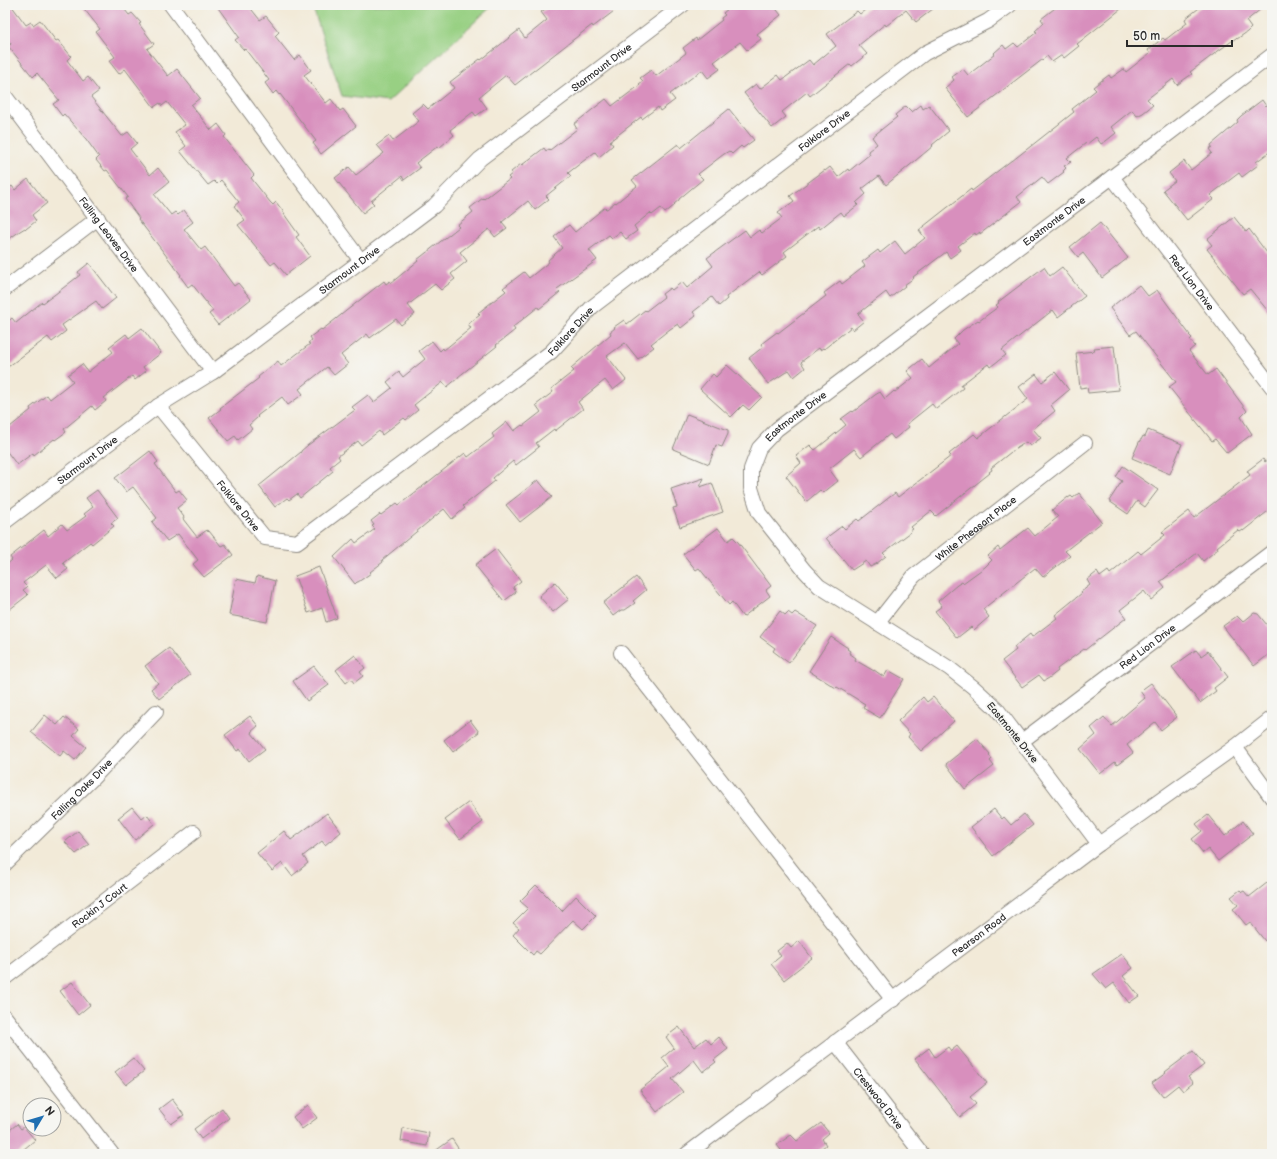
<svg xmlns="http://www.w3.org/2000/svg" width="1277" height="1159" font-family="'Balsamiq Sans',sans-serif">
<rect width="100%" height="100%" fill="#f6f6f2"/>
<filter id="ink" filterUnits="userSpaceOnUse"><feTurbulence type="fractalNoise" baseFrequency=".025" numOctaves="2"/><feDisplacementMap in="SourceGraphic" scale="8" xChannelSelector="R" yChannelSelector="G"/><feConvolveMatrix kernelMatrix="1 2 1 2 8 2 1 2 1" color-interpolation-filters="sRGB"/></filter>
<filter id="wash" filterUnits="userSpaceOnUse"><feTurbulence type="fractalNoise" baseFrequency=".012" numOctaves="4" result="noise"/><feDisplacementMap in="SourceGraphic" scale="16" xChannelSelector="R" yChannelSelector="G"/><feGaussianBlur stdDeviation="0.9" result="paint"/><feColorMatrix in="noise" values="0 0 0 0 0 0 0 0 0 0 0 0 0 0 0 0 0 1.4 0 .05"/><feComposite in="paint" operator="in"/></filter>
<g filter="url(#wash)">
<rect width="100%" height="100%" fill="#f2ead8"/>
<polygon fill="#98d083" stroke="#627e57" points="312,5 493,5 388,102 342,96"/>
<g id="blocks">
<g fill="#d88fbd">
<polygon points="5,5 11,5 26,25 31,22 33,25 40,20 56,41 58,40 71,56 67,60 83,81 88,77 99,91 91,97 122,136 128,132 137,143 130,149 150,175 158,168 169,182 154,194 171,215 175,212 178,215 184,210 193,222 184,229 201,250 205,247 234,286 238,283 251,299 218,325 209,314 213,311 192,284 188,287 180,276 181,275 138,219 139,218 125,199 128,197 107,170 105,171 96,160 99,157 86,139 64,114 62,116 53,104 59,100 37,73 33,77 8,46 11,44 5,36"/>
<polygon points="81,5 121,5 129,15 132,13 141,23 139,24 154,44 147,49 168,76 177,69 192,88 200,98 191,105 211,130 218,124 226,135 224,137 254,175 251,178 270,202 273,205 276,202 285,214 284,214 299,235 296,237 310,256 286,275 275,262 271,265 238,225 245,220 234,206 239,202 221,180 217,184 214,181 208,185 180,151 186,146 175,132 185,125 167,102 162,106 160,103 154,107 125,69 119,74 109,61 115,57 96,32 100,29"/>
<polygon points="216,5 248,5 260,20 266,16 279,32 275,36 294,60 300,55 311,70 304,75 326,103 331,99 340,111 343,109 356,126 321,154 313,143 316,141 280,94 279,95 276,91 273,94 265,83 269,80 245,49 244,50 235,40 239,37"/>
<polygon points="551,5 622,5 593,27 592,25 515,85 506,75 479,97 487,108 476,116 473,112 450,130 454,135 439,148 438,146 416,163 420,168 404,180 402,176 371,201 374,204 363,213 335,178 349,167 356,175 384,153 377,145 389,136 393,141 419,121 412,113 423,104 428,109 454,88 450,82 480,59 481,60 519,30 525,38 547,20 541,12"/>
<polygon points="733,5 773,5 781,15 757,34 761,39 747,50 740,42 714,62 720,69 708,78 702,70 670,94 675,100 660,111 658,107 642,119 641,117 610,141 613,145 599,157 595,152 568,173 571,176 546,196 549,199 535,210 528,201 502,222 507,228 495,237 489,229 460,252 467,261 451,274 455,279 441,290 435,284 408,305 415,314 401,325 396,319 370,338 367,334 341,355 348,364 334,375 327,367 299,389 303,394 288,405 282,397 257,416 258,417 249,425 252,429 238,440 235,436 228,441 209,418 221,409 220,408 259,378 258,377 278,361 281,366 310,344 308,343 312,340 310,337 321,329 322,330 384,281 386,284 390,281 391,283 418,261 417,260 459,227 457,225 473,212 470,208 483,198 484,199 510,179 508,177 512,174 511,172 521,164 522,165 544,148 546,151 549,149 550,150 577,129 574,124 606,99 612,106 640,85 639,84 643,81 640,78 651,70 656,76 686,53 683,48 696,38 697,40 722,20 721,18 725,15 723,13"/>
<polygon points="871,5 938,5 916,22 906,10 886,26 885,24 859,45 867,54 852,66 850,64 810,96 807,92 782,112 786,117 772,128 744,93 756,84 760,89 778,75 782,80 809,60 813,65 836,46 827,34 857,11 860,14"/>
<polygon points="1059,5 1126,5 1077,44 1079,46 1064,58 1062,55 1052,62 1047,56 968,117 945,88 954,80 952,77 963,69 968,75 995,54 994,53 1003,45 1006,49 1014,43 1018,47 1037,32 1035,31 1044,23 1041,19"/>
<polygon points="1203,5 1266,5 1246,21 1251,28 1247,32 1237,39 1236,38 1214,54 1190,72 1192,74 1182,81 1177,85 1173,79 1147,99 1153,105 1143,113 1137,116 1132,110 1111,127 1116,133 1106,141 1101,144 1096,137 1087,144 1086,143 1067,158 1071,162 1064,166 1066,168 1063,171 1064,172 1048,184 1042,177 1017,197 1021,202 980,234 980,232 976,235 975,233 958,246 961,250 950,258 946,252 913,277 914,278 904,285 905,286 890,298 886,292 858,314 864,321 853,330 851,327 824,349 823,348 820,350 819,348 801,362 805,368 794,377 789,370 768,384 749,358 763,347 761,344 777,332 778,333 826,296 824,293 840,281 842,284 865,266 862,262 878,250 880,253 895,241 905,254 925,238 919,230 971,189 972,191 1012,160 1012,161 1059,124 1074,112 1072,109 1096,90 1093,87 1109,75 1111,78 1124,69 1126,72 1150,53 1148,50 1163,38 1165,40 1187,23 1185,19"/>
<polygon points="1262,100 1266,106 1272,100 1272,150 1256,162 1258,165 1242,177 1239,173 1210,195 1214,199 1187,220 1163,190 1175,181 1169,173 1184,161 1191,170 1212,153 1209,149 1212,147 1211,145 1238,122 1237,120 1241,116"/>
<polygon points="921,105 923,109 929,105 949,131 932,145 933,146 886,185 879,176 862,189 866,194 856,203 858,205 844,216 841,212 820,229 818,226 784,252 787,256 762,275 759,272 726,297 727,299 719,306 712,297 693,312 696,316 681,328 678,324 670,329 651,344 654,347 638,359 625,343 607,356 626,380 613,390 605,380 578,402 583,409 555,431 554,429 536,443 539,447 516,465 513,461 493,478 495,481 463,506 465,508 452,519 444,509 382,560 383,562 370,572 371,573 358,582 357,582 355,584 334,557 353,539 356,543 375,529 372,526 374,525 371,521 380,514 381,515 397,503 399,505 465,453 468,457 494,437 492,434 507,422 514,431 522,425 523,426 541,412 536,405 553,392 551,389 574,371 571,368 611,334 610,332 615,328 614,327 624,320 627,324 645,310 646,311 664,297 662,294 670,288 672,290 682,282 687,288 713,266 707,258 745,230 750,237 759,230 762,233 782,218 778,213 794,201 790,196 825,170 825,171 830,167 838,177 848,169 849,171 870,154 868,151 877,144 872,137 897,117 895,115 906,106 912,112"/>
<polygon points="729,109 754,140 743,148 741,146 732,154 729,151 724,154 698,174 703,179 679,199 679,200 674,204 675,205 665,213 661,208 652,215 650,213 634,226 637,231 626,239 620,232 612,238 609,235 589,250 597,260 557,289 560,292 539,309 538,307 513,327 515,330 496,345 497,346 458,377 458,378 447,387 443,382 414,405 418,410 406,420 404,418 382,435 379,431 361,445 358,441 338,456 340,459 330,467 333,471 300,498 297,494 289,500 287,498 275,507 259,486 301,452 301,451 308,445 355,410 352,407 368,395 374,402 392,388 387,382 399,372 403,377 425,359 419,351 432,341 440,351 443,348 444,350 471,328 468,324 480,315 478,313 506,291 503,288 524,272 529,278 549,262 548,260 562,248 554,237 569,225 575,232 604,208 607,209 615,202 616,203 637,186 632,180 678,144 681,148"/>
<polygon points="28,179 47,203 32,215 36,221 26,229 25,228 20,231 5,242 5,191 12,186 15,190"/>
<polygon points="1234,217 1246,232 1249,229 1267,253 1272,249 1272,316 1250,289 1243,294 1207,249 1212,245 1207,239"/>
<polygon points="1100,223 1128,258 1102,278 1083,253 1078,257 1070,247"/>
<polygon points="89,263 116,298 102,309 96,301 62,325 66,331 52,342 48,337 5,369 5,324 12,318 16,323 42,302 43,303 54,295 80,275 78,272"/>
<polygon points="1044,267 1050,276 1062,267 1085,296 1058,317 1053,310 1002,350 1006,355 990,367 988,364 961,385 963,388 936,409 932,404 907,424 909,427 894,439 890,434 861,457 854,449 829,469 838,481 823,493 820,490 806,502 786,476 801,463 796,456 810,445 815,450 846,425 841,419 852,411 853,412 875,395 880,392 885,399 894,391 895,392 913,378 907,371 922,359 929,368 958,344 954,339 963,330 978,320 979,321 998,307 996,305 999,303 998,302"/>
<polygon points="1139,285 1148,296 1157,290 1190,335 1189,335 1192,338 1190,340 1195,346 1189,351 1208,375 1216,369 1247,411 1241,417 1252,434 1227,453 1215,439 1212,441 1169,387 1176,382 1136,331 1130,335 1110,308"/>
<polygon points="142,328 161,353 143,367 146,371 135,380 132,376 104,398 106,401 95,410 92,406 64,429 66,432 55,440 54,439 34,455 33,453 17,465 5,449 5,431 31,410 30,408 47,395 50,399 73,381 68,375 82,364 88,372 113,352 109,347 126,334 129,338"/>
<polygon points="1114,346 1119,390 1088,393 1087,387 1080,388 1076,353 1095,351 1094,348"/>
<polygon points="727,365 762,397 749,410 743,405 731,417 700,389 713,374 716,377"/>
<polygon points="1055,372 1069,390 1051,405 1055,411 1033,429 1041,438 1030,446 1026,442 1011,452 991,468 992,470 989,472 990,473 936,516 931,511 911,527 913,529 910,531 911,532 883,553 886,556 876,564 870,567 866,561 852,570 826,538 842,526 845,529 857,519 859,521 895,493 898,497 951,456 949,454 974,434 978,438 1028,399 1019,387 1036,374 1042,382"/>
<polygon points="687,414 728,430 728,434 722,447 716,445 709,464 673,449"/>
<polygon points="1148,430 1182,444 1170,474 1132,458 1140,440 1141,440 1143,436 1145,437"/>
<polygon points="150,451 158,462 155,464 176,492 179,490 187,500 177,508 184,517 183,519 197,537 207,530 208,532 209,531 221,546 225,544 233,555 204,577 193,564 198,560 178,534 167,541 152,522 157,518 133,487 126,492 115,478"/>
<polygon points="1272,457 1272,508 1243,531 1243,530 1240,532 1238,530 1217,547 1218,549 1203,561 1197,553 1160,582 1165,588 1151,600 1144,591 1120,610 1126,618 1090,646 1085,650 1084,649 1057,669 1058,671 1049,678 1044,681 1039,675 1022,687 1002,661 1016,650 1014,647 1030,634 1032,637 1057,618 1055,615 1082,593 1081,592 1090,585 1087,580 1097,572 1100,577 1108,571 1110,574 1138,551 1141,554 1165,535 1162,532 1189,511 1194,518 1250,475 1247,471 1263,459 1265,462"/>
<polygon points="1123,466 1158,490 1145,507 1137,501 1128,514 1109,501 1122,481 1116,477"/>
<polygon points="704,478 700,487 712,483 723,512 680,527 673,508 677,507 671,489"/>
<polygon points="538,480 552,497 520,522 506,505"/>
<polygon points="97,490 118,518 111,523 114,526 92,544 90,542 63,563 68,569 57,578 46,565 23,583 27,587 23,590 28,595 5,613 5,566 12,560 10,557 44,530 48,536 62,524 67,530 86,516 84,514 93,507 86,498"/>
<polygon points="1079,493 1102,522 1065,551 1070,556 1043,577 1035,568 983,609 989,617 974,630 971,627 957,638 935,611 942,606 938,601 957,585 962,582 963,583 985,567 992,560 988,556 998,547 1000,550 1028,528 1035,536 1058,517 1052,510 1068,497 1068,498 1071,496 1073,498"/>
<polygon points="718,528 728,541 733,537 738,542 771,586 766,590 770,596 743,617 732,602 729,605 699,568 696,570 683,554"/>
<polygon points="496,549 521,581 513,587 516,592 504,601 475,565"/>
<polygon points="319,567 337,618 326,622 322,608 308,613 295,576"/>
<polygon points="257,576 275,581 267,622 229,615 236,579 255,583"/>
<polygon points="636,577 646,590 633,601 635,603 625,610 621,610 613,616 603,603"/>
<polygon points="555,582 569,599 553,612 539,596"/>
<polygon points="780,611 785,615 788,612 792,615 795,612 817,626 789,663 773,651 775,648 760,637"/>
<polygon points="1254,613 1258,614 1272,631 1272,652 1254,666 1223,626 1237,616 1243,622"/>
<polygon points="831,637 848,648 847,649 850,651 849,653 856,658 855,660 874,671 874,670 884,677 888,670 904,679 880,718 863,708 865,704 837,687 836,688 809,671"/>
<polygon points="169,648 190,675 159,699 151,689 158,683 145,666"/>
<polygon points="1196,650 1201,656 1208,651 1228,677 1214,688 1216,691 1200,703 1172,667"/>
<polygon points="355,655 365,668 360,672 363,676 354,683 351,679 346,683 336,670"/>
<polygon points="314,666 329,685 307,701 293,681"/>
<polygon points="1151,683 1177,717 1161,730 1155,722 1127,745 1133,753 1117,765 1115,762 1100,774 1080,749 1096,735 1091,728 1104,717 1112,726 1145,698 1140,691"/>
<polygon points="923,697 927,702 933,697 954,721 921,751 908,737 910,734 898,721"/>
<polygon points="45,715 57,725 64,717 79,729 73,736 86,747 75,760 64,751 60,756 31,732"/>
<polygon points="250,716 258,726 251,732 265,749 249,761 240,749 237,751 225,735"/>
<polygon points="470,720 479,732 453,752 444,740"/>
<polygon points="977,739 990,754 989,755 992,759 990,761 994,766 965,789 946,764"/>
<polygon points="469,802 483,822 460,839 445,820"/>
<polygon points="132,807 142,819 147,815 154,824 135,840 118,818"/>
<polygon points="994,809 1002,819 1004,817 1011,825 1024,814 1033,825 993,856 971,827"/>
<polygon points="327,813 341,832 325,845 322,841 303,856 308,863 292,876 282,863 272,871 257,853 284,831 291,840"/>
<polygon points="1208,815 1225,836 1243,821 1253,834 1218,861 1208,849 1203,853 1192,839 1202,831 1196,824"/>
<polygon points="78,831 89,844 76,854 65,842"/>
<polygon points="1272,879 1272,936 1265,941 1250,922 1246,925 1233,909 1238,905 1231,897 1240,890 1242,892 1244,891 1249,897"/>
<polygon points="536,885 562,911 576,896 596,916 583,929 573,920 540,954 536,951 533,955 513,935 519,928 513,923 528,908 520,901"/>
<polygon points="799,941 812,958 784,980 771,964 781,956 777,951 787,943 791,948"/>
<polygon points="1122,954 1133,968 1123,976 1139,996 1129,1003 1114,983 1106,989 1093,974"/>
<polygon points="72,982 90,1005 78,1015 60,991"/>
<polygon points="679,1027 694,1047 706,1038 711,1044 719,1037 728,1049 714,1060 716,1062 703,1072 694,1060 672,1079 683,1092 657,1112 640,1090 669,1067 662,1058 674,1048 666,1037"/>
<polygon points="957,1046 987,1083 970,1097 976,1104 960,1117 915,1059 929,1048 935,1057 948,1047 951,1051"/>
<polygon points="1193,1051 1204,1065 1188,1077 1193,1083 1183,1091 1178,1085 1163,1097 1152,1083 1166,1073 1165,1072"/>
<polygon points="133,1058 144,1071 126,1085 115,1072"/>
<polygon points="172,1099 184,1115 171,1124 159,1109"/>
<polygon points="308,1105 317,1118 302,1129 293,1117"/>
<polygon points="222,1108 229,1118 201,1139 194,1129"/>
<polygon points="821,1123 829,1133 822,1139 826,1145 814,1154 784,1154 777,1145 791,1135 797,1141"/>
<polygon points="17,1124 21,1129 24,1127 35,1140 18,1154 5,1154 5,1134"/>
<polygon points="403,1128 429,1133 427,1146 401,1141"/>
<polygon points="452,1139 462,1154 431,1154"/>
</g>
</g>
</g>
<g filter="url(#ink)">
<use href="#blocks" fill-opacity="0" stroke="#8e8a82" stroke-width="1"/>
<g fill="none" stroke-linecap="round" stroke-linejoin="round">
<g stroke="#8e8a82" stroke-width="16">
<g id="minor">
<polyline points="171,5 361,261"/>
<path id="s1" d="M5 96 213 372"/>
<path id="s2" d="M1112 177 1272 387"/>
<polyline points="5,289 98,218"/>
<path id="s3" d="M158 406 265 538 297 542 551 352 592 307 925 53 988 21 1010 5"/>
<path id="s4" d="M5 522 158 406 213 372 434 206 480 159 683 5"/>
<path id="s5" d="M877 623 914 576 1085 443"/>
<polyline points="621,653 893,1000"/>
<path id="s6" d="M1022 741 1272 552"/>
<polyline points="1235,747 1272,798"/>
<path id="s7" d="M1099 844 997 709 973 687 949 668 819 586 804 570 759 513 751 488V469L759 448 777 429 1112 177 1272 55"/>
<path id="s8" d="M5 864 93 778 156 712"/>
<path id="s9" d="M5 978 194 832"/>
<polyline points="5,1017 112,1154"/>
<path id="s10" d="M835 1042 922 1154"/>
<path id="s11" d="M687 1154 1099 844 1235 747 1272 718"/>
</g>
</g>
<use href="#minor" stroke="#fff" stroke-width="14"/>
</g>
</g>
<g text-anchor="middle" stroke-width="3.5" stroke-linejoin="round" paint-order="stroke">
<g font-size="10" fill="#2b2b2b" stroke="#f6f6f2">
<text dy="4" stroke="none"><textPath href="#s4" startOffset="751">Starmount Drive</textPath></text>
<text dy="4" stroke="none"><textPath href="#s3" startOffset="872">Folklore Drive</textPath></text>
<text dy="4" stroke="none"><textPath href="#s7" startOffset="921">Eastmonte Drive</textPath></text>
<text dy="4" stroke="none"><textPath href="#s1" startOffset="173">Falling Leaves Drive</textPath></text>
<text dy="4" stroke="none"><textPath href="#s4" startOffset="427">Starmount Drive</textPath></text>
<text dy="4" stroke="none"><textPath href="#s2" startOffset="132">Red Lion Drive</textPath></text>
<text dy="4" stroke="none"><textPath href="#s3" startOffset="548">Folklore Drive</textPath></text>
<text dy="4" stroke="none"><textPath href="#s7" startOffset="597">Eastmonte Drive</textPath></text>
<text dy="4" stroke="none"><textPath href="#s4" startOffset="103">Starmount Drive</textPath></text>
<text dy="4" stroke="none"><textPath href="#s3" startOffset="128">Folklore Drive</textPath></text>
<text dy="4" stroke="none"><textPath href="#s5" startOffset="138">White Pheasant Place</textPath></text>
<text dy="4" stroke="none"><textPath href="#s6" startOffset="157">Red Lion Drive</textPath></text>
<text transform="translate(1013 732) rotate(51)" y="4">Eastmonte Drive</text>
<text dy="4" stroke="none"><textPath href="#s8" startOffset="107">Falling Oaks Drive</textPath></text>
<text dy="4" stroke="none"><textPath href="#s9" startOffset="119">Rockin J Court</textPath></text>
<text dy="4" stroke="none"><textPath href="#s11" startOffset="365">Pearson Road</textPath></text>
<text dy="4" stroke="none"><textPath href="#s10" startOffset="71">Crestwood Drive</textPath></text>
</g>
</g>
<rect width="1277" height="1159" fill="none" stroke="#f6f6f2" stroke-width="20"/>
<g transform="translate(42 1117) rotate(52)"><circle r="19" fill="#f6f6f2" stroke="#a5a5a2"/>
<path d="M0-3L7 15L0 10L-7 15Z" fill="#1f6fb2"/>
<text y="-6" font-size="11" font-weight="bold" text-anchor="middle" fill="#2b2b2b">N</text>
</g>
<path d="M1127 40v6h105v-6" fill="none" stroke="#2b2b2b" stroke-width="2"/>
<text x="1133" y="40" font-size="12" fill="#2b2b2b" stroke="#f6f6f2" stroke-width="3" paint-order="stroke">50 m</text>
</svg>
